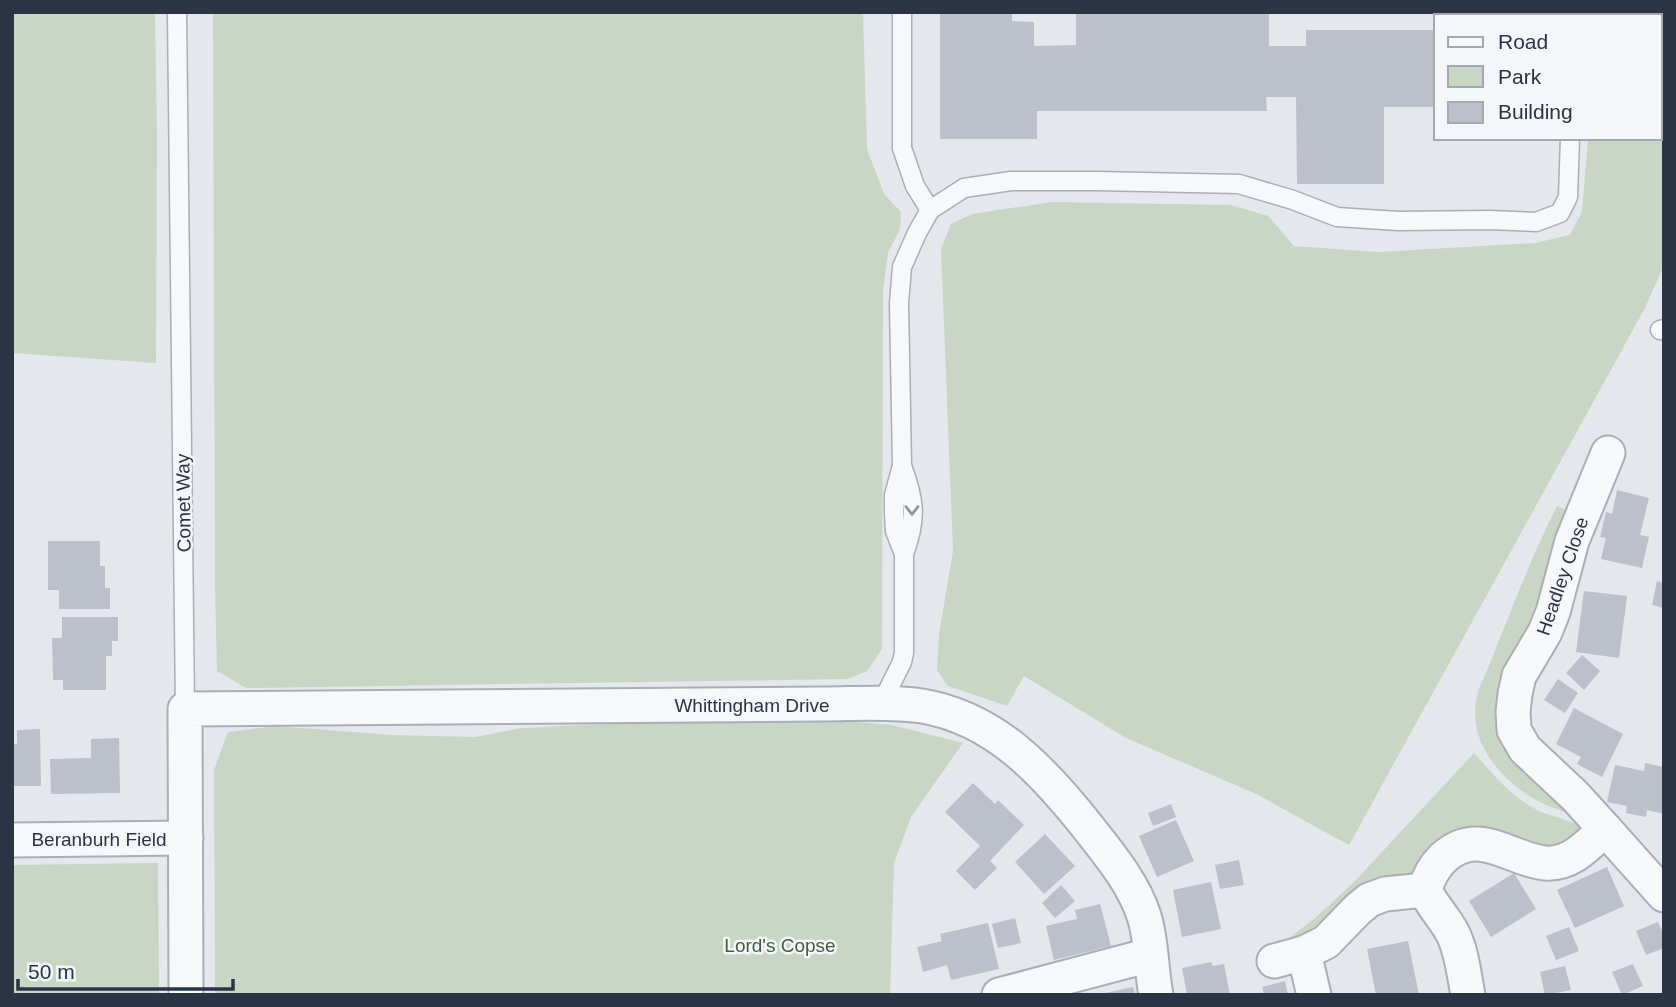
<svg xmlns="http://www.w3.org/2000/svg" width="1676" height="1007" font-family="Helvetica,sans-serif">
<rect width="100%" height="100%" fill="#e4e7ec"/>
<g fill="#c9d6c5">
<polygon points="12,12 155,12 157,134 156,363 12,353"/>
<polygon points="213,12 863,12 867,149 884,194 901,212 900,229 888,253 883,291 882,649 867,671 847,679 246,688 217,671 215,587"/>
<polygon points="1588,138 1664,138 1664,265 1645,308 1349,845 1256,794 1126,738 1024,676 1007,706 948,686 937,670 939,634 953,551 941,249 951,224 972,214 1052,202 1231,205 1268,216 1294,246 1378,252 1535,243 1570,235 1582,212"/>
<path d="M1557 506 1570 512 1547 582 1506 690 1571 814C1559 810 1547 806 1536 800 1502 781 1469 743 1476 703 1477 692 1482 682 1486 673 1492 658 1498 643 1504 628 1520 587 1537 546 1557 506Z"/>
<polygon points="789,716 892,725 963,743 911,817 894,863 890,995 215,995 214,770 228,732 275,726 391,735 475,737 522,728"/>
<path d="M1474 753C1494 775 1511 797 1539 811 1551 817 1576 820 1582 830L1572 844 1532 848 1423 870 1325 928 1277 947 1314 919 1354 882Z"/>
<polygon points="158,863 159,995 12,995 12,865"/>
</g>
<g fill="#bbc0ca">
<polygon points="940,12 1012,12 1012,21 1034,22 1034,46 1076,45 1076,12 1269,12 1269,46 1306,46 1306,30 1436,30 1436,107 1384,107 1384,184 1297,184 1296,97 1266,97 1267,111 1037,111 1037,139 940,139"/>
<rect x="1470" y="12" width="70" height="4"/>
<polygon points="1617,490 1649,498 1640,535 1649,537 1642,568 1601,559 1606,538 1600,537 1606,512 1612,514"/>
<polygon points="48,541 100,541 100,566 105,566 105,588 110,588 110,609 59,609 59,590 48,590"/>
<polygon points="1657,581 1664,583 1664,608 1652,605"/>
<polygon points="1584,591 1627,596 1619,658 1576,652"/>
<polygon points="62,617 118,617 118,641 112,641 112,656 106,656 106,690 63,690 63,680 53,680 52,638 62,638"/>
<polygon points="1582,655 1600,671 1584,690 1566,673"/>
<polygon points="1558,679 1578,693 1565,713 1544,700"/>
<polygon points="1574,708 1623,734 1602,777 1577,764 1581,757 1556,744"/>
<polygon points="40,729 41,786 12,786 12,744 17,744 17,730"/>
<polygon points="119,738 120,793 51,794 50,759 91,758 91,739"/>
<polygon points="1645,763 1664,767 1664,814 1647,810 1646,817 1626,813 1627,806 1607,802 1615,765 1644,771"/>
<polygon points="973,783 995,804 998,800 1024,825 990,861 997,868 975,890 956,871 980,846 945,812"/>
<polygon points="1171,804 1176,817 1153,826 1148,813"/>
<polygon points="1176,820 1194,861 1157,877 1139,836"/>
<polygon points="1045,834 1075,866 1044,894 1015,862"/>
<polygon points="1239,860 1244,885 1220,889 1215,865"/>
<polygon points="1607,867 1624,906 1575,928 1557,890"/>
<polygon points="1514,873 1536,909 1491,937 1469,901"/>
<polygon points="1211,882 1221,929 1182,937 1173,890"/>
<polygon points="1061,885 1075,901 1055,918 1042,903"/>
<polygon points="1100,904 1111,946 1054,960 1046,926 1077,919 1075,910"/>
<polygon points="1015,918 1021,943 998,948 992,924"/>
<polygon points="1658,922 1664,935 1664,948 1646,955 1636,931"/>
<polygon points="988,923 999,969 951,980 947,965 923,972 917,947 942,941 940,934"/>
<polygon points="1569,927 1579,951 1556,960 1546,936"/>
<polygon points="1408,941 1419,995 1376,995 1367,949"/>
<polygon points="1211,962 1213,966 1224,964 1230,995 1187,995 1182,968"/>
<polygon points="1633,964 1643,986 1622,995 1612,972"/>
<polygon points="1565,966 1571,990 1545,995 1540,972"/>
<polygon points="1285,981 1288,995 1264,995 1262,987"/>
<polygon points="1133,987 1135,995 1101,995 1101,994"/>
</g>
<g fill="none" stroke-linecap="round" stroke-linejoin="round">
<g stroke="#a9aeb7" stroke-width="21">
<g id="service">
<polyline points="177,12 185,709"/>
<polyline points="1569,12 1569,16"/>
<polyline points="930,210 964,188 1011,181 1096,181 1239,184 1293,200 1337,217 1398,221 1490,220 1536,222 1560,213 1568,197 1570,138"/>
<polyline points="1660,330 1664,329"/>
<path d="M902 466C915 500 917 519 904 554"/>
<polyline points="881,704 902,662 904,653 904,554 895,531 894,512 894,495 902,466 899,303 902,267 917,233 930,210 915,186 902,148 902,12"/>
</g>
</g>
<g stroke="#a9aeb7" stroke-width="37">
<g id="minor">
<polyline points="1605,829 1575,796 1525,749 1514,730 1513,712 1515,694 1519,676 1545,632 1553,612 1572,541 1608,453"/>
<polyline points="12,840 186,838"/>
<polyline points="1274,961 1304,953"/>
<path d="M186 995 185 709 821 704C854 704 889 701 922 706 995 718 1044 772 1087 826 1108 853 1133 882 1144 916 1152 941 1151 969 1156 995"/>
<polyline points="999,995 1150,955"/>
<polyline points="1314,995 1304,953 1326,942 1357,910 1369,900 1385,894 1425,890"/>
<path d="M1468 995C1464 975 1462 952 1453 934 1445 918 1432 906 1425 890 1428 878 1434 867 1443 858 1479 825 1510 860 1545 863 1571 865 1588 845 1605 829L1664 895"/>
</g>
</g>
<use href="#service" stroke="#f7f8fa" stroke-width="18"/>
<use href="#minor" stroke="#f7f8fa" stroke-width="33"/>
</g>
<defs><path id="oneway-chevron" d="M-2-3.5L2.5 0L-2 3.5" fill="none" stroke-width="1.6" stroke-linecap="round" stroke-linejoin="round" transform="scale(1.75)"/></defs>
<use stroke="#9196a0" href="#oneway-chevron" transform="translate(912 510) rotate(90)"/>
<g text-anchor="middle" stroke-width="5" stroke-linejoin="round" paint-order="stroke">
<g font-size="19" fill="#2b3445" stroke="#f4f6f9">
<text transform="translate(183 503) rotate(-91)" y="7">Comet Way</text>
<text transform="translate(1562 576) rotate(-71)" y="7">Headley Close</text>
<text x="752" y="712">Whittingham Drive</text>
<text x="99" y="846">Beranburh Field</text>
</g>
<g font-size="19" fill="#3f6138" stroke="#f4f6f9">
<text x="780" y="952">Lord's Copse</text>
</g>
</g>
<rect width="1676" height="1007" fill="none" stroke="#2b3445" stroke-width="28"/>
<rect x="1434" y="14" width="228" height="126" fill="#f4f6f9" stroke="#a4a8b1" stroke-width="2"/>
<rect x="1448" y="37" width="35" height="10" fill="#f7f8fa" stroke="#a4a8b1" stroke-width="2"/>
<text x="1498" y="49" font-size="21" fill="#2b3445">Road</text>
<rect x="1448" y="66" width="35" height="21" fill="#c9d6c5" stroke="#a4a8b1" stroke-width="2"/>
<text x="1498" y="84" font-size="21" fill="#2b3445">Park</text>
<rect x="1448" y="102" width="35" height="21" fill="#bbc0ca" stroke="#a4a8b1" stroke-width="2"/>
<text x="1498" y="119" font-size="21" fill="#2b3445">Building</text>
<path d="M18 979v10h215v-10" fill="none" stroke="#2b3445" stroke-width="3.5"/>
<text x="28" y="979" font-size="21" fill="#2b3445" stroke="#f4f6f9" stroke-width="5" paint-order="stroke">50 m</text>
</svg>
